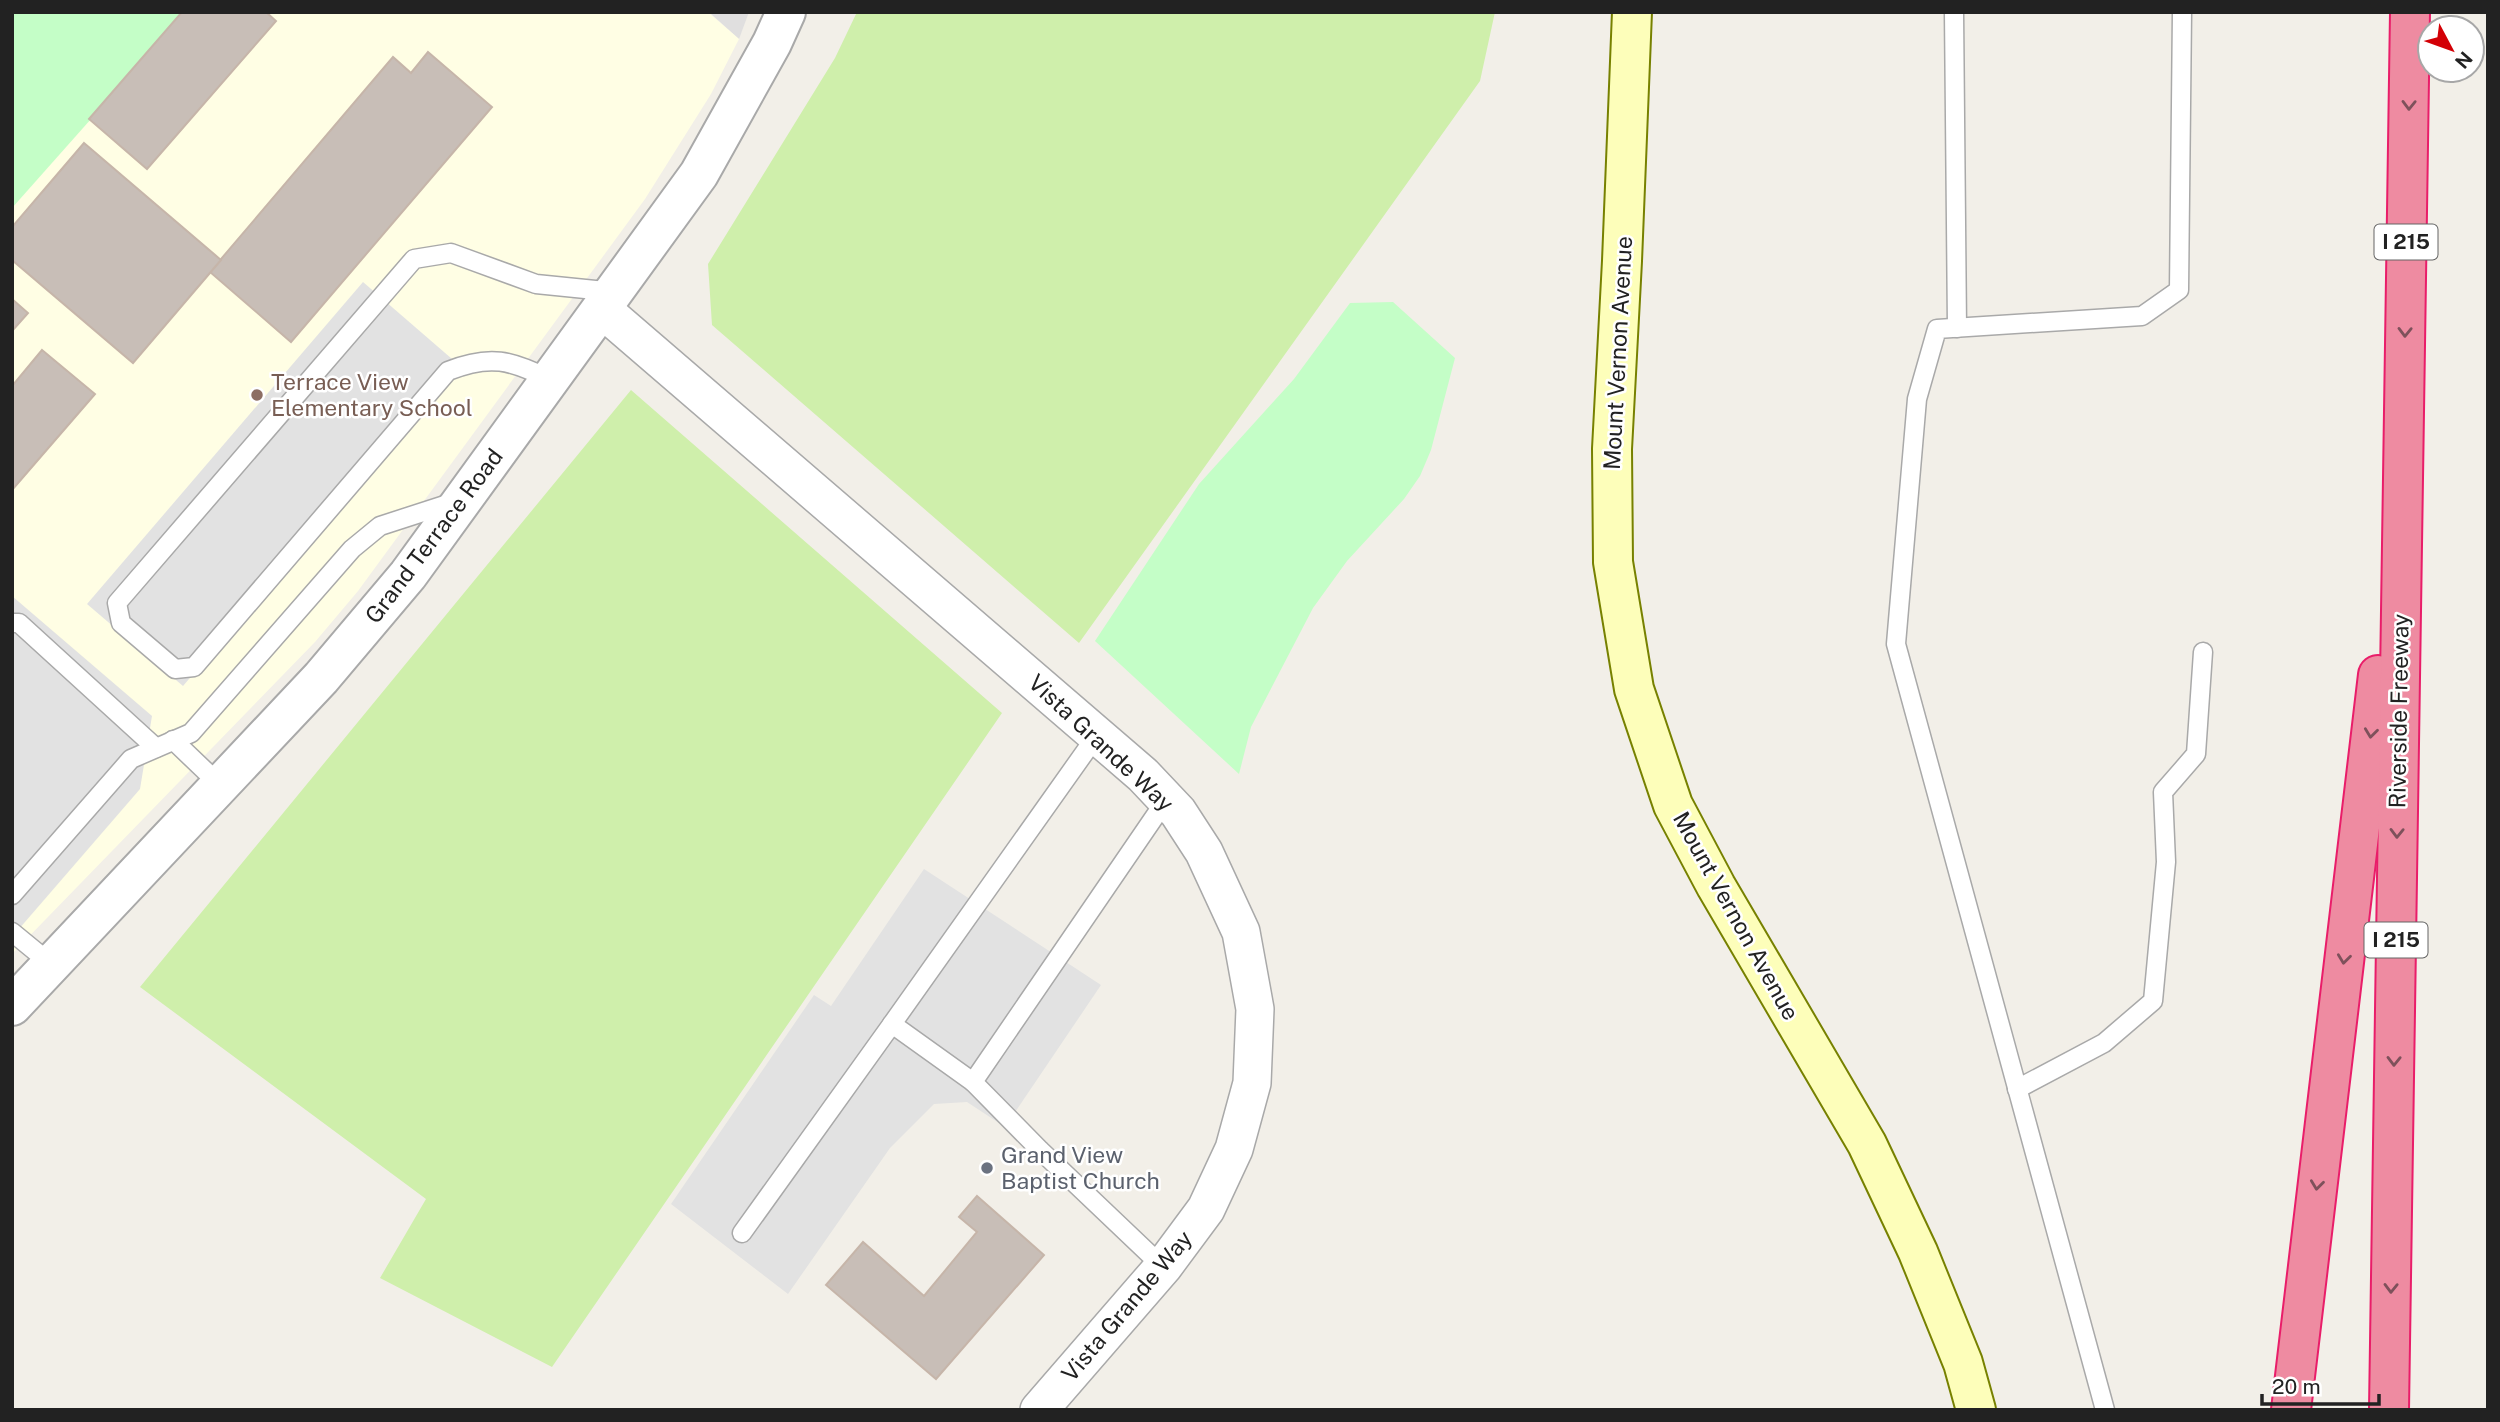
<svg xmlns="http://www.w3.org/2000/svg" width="2500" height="1422" font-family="'Public Sans',sans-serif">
<rect width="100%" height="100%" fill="#f2efe8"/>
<polygon fill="#e0dfdf" points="709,12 749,12 739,39"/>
<polygon fill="#fffee4" points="12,12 708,12 739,39 711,94 645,199 358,591 315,642 12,954"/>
<g fill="#cfefab">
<polygon points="857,12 1495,12 1480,81 1079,643 712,325 708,264 835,58"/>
<polygon points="631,390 1002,713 552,1367 380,1278 426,1199 140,987"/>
</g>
<g fill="#c4fec7">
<polygon points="12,12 186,12 12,208"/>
<polygon points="1393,302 1455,358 1431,450 1420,476 1404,499 1347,561 1313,608 1251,727 1239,774 1095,641 1199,484 1294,379 1350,303"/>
</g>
<g fill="#e2e2e2">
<polygon points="363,282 459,365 183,686 87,604"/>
<polygon points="12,596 152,716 140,789 12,937"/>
<polygon points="924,869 1101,985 1005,1127 967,1102 934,1104 890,1148 788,1294 671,1204 814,995 831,1006"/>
</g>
<g fill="#c8beb7" stroke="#c6b5a9" stroke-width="2">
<polygon points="182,12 266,12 276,21 147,169 89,119"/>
<polygon points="428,52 492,107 291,342 210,272 393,57 411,73"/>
<polygon points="84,143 221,260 133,363 12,260 12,227"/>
<polygon points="12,299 28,313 12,331"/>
<polygon points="42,350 95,394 12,490 12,386"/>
<polygon points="977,1196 1044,1255 936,1379 826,1285 863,1242 924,1296 977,1232 959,1217"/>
</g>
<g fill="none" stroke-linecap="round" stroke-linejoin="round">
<g stroke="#a9a9a9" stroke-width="21">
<g id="service">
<polyline points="1954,12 1957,328"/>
<path d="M551 380C511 360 490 354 448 371L194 667 175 669 121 623 117 603 414 259 451 253 536 284 615 292"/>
<polyline points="12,623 19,623 156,748"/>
<polyline points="173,740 221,786"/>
<polyline points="12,895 131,759 191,733 352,549 380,526 454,502"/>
<polyline points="12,932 51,964"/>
<polyline points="973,1082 892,1024 1097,735"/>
<polyline points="2017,1089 2104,1043 2153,1001 2166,862 2163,792 2196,754 2203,652"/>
<polyline points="742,1233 892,1024"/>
<polyline points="1163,1267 1040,1150 973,1082 1166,800"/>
<polyline points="2105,1410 1896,644 1917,399 1937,329 2142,316 2179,290 2182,12"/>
</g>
</g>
<g stroke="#a9a9a9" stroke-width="40">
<polyline id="minor" points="603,310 1143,775 1178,812 1204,852 1241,932 1255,1009 1252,1083 1234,1149 1206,1209 1163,1267 1039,1410"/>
</g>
<g stroke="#a9a9a9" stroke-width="42">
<polyline id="tertiary" points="12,1006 321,678 408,575 699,174 772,43 786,12"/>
</g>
<g stroke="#778100" stroke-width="42">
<polyline id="secondary" points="1632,12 1622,261 1612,449 1613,562 1634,689 1673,805 1716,886 1867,1144 1918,1252 1963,1363 1976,1410"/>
</g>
<g stroke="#e91d69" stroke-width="42">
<g id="motorway">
<polyline points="2291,1410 2378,675"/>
<polyline points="2389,1410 2410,12"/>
</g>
</g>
<use href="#service" stroke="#fff" stroke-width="18"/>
<use href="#minor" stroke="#fff" stroke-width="37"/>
<use href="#tertiary" stroke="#fff" stroke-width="38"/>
<use href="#secondary" stroke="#fdfeba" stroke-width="38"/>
<use href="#motorway" stroke="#ee8ba1" stroke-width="38"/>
</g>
<defs><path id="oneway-chevron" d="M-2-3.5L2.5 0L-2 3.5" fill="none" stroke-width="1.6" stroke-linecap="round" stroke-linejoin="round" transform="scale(1.75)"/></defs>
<g stroke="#7e515b">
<use href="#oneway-chevron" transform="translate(2409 105) rotate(91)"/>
<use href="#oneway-chevron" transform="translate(2405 332) rotate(91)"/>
<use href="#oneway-chevron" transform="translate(2371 733) rotate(97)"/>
<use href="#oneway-chevron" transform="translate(2397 833) rotate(91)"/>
<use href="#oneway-chevron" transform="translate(2344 959) rotate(97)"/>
<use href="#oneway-chevron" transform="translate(2394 1061) rotate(91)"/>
<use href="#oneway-chevron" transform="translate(2317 1185) rotate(97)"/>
<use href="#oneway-chevron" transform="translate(2391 1288) rotate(91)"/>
</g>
<circle fill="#8d6e63" stroke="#fff" stroke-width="2.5" cx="257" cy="395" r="7"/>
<circle fill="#6b7280" stroke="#fff" stroke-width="2.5" cx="987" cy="1168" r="7"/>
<g text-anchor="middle" stroke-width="5" stroke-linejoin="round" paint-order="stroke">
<g fill="#fff" stroke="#646464" stroke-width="2">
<rect x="2374.5" y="224.5" width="63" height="35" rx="5"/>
<rect x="2364.5" y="922.5" width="63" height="35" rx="5"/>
</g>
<g font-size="21" font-weight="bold" fill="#222">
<text x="2406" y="249">I 215</text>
<text x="2396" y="947">I 215</text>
</g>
<g font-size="23" fill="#222" stroke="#fff">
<text transform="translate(1618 353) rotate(-87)" y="8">Mount Vernon Avenue</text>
<text transform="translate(434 536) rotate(-53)" y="8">Grand Terrace Road</text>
<text transform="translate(2399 711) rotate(-89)" y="8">Riverside Freeway</text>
<text transform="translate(1101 743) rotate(43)" y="8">Vista Grande Way</text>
<text transform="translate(1736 916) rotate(61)" y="8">Mount Vernon Avenue</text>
<text transform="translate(1127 1306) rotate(-50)" y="8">Vista Grande Way</text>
</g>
<g font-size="23" fill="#785e54" stroke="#fff" text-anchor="start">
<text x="271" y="390">Terrace View<tspan x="271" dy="26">Elementary School</tspan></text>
</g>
<g font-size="23" fill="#5b616d" stroke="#fff" text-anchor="start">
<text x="1001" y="1163">Grand View<tspan x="1001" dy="26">Baptist Church</tspan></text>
</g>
</g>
<rect width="2500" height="1422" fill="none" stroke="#222222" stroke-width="28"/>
<g transform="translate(2451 49) rotate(131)"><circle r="33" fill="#ffffff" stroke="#a7a7a7" stroke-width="2"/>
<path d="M0-5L12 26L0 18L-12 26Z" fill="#d30006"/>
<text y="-10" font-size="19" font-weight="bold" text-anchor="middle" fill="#222222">N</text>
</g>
<path d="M2262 1394v10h117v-10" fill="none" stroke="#222222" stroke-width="3.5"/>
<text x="2272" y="1394" font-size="21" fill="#222222" stroke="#ffffff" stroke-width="5" paint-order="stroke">20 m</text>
</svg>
